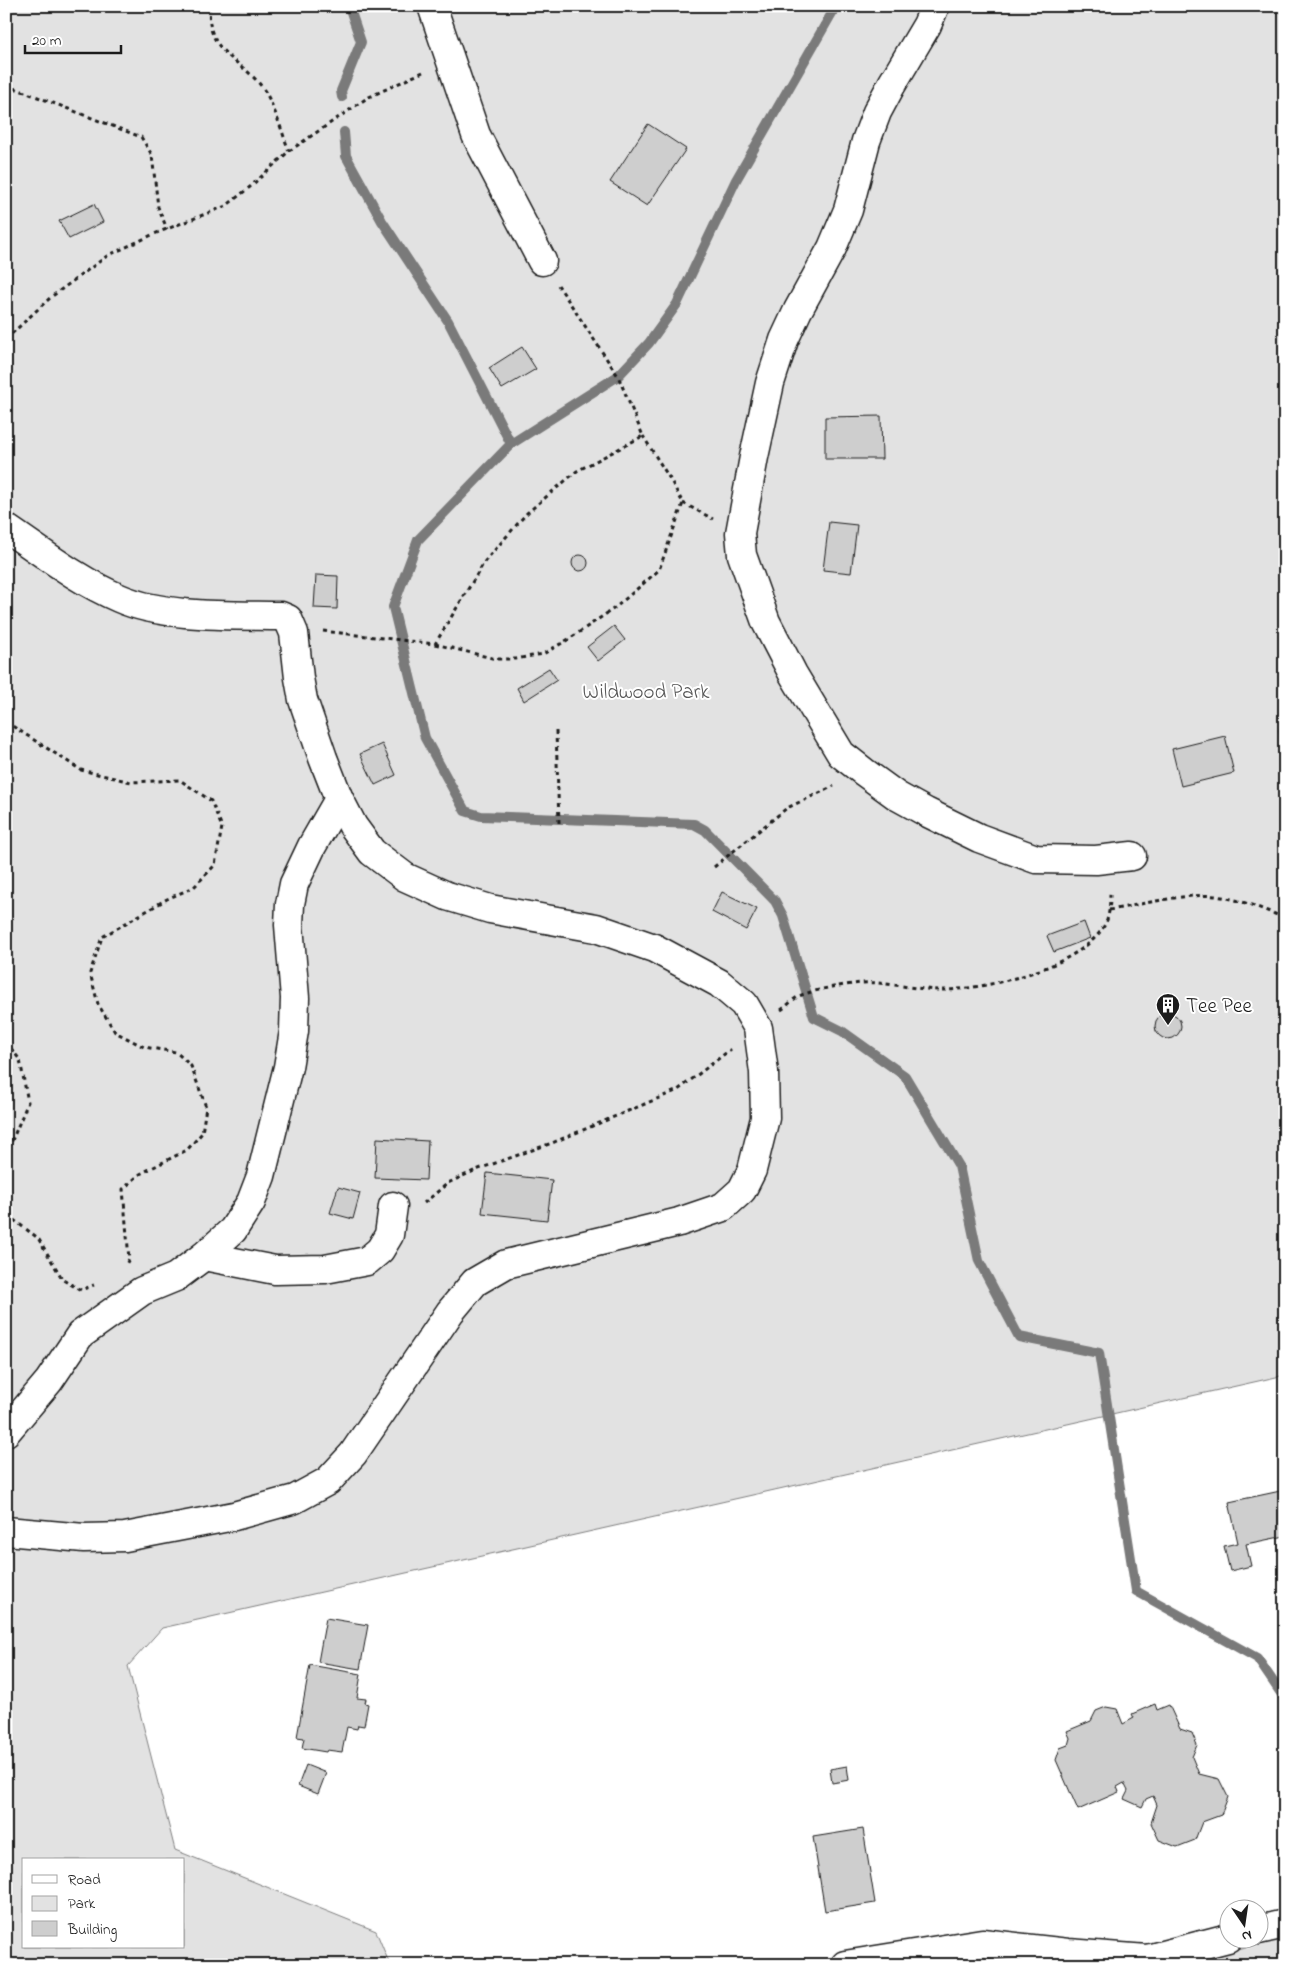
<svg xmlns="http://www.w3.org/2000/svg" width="1291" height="1971" font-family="'Indie Flower',sans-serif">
<rect width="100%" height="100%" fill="#fff"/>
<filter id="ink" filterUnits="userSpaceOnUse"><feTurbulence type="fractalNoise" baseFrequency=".02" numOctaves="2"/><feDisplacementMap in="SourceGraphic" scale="10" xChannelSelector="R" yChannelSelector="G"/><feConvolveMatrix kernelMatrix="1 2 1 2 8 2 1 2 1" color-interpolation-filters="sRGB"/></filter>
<g filter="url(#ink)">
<g fill="#e2e2e2" stroke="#7f7f7f" fill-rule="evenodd">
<path d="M6 6H1285V1375L162 1628 128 1666 175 1850 376 1931 390 1965H6ZM24 1860H184V1947H24Z"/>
<polygon points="1285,1939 1285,1965 1156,1965"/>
</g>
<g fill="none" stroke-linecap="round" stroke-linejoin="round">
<g stroke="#7a7a7a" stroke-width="10">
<polyline points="342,97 341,91 361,42 349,6"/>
<polyline points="344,132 346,156 382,221 448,321 511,444 418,540 393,607 425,738 465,811 481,816 694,824 705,830 775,901 783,916 814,1017 842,1031 905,1076 959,1166 979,1261 1019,1337 1099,1353 1136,1591 1257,1658 1285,1699"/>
<polyline points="511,444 618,376 649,343 677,304 736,180 836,6"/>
</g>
</g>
<g fill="#cecece" stroke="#1c1c1c">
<polygon points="648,124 686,149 647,206 610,182"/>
<polygon points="94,204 103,222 69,239 59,221"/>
<polygon points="522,347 536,369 502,389 489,368"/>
<polygon points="881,416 882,459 825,459 825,417"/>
<polygon points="829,522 857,525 851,573 823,570"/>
<circle cx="580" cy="563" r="8"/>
<polygon points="316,575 338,576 337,609 314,608"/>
<polygon points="614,626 625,640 598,661 587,647"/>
<polygon points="549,668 557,680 524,701 517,688"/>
<polygon points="1285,713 1285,750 1280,739 1279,730"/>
<polygon points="1225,736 1234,773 1181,786 1172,749"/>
<polygon points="382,744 396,775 375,785 360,754"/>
<polygon points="722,892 757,909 746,930 712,912"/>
<polygon points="1084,922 1090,938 1054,952 1047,936"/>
<circle cx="1168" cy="1026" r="13"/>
<polygon points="377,1138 428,1141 426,1180 375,1178"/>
<polygon points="487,1173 552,1180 547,1220 482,1213"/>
<polygon points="338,1187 360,1193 353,1219 330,1213"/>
<polygon points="1285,1490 1285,1536 1246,1544 1251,1566 1230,1571 1224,1546 1238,1543 1229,1502"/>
<polygon points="326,1618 368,1625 360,1669 318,1662"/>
<polygon points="310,1665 361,1674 357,1698 366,1699 365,1703 368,1704 364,1726 358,1725 357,1729 347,1727 342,1752 327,1750 326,1752 302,1748 304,1738 297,1737"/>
<polygon points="1155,1704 1157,1710 1169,1705 1180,1729 1192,1733 1197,1745 1192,1757 1199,1774 1219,1779 1228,1797 1221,1815 1202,1822 1195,1840 1177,1847 1159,1840 1151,1823 1157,1805 1153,1796 1146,1799 1142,1807 1124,1799 1128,1791 1124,1783 1117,1787 1119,1792 1078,1810 1056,1760 1060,1748 1068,1745 1070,1738 1067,1731 1091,1721 1096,1711 1106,1707 1117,1709 1123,1724 1134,1718 1132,1714"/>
<polygon points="306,1765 326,1773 318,1794 298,1786"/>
<polygon points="847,1766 849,1780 832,1783 830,1769"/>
<polygon points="863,1829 875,1903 825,1911 813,1837"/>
</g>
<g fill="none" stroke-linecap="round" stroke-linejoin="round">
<g stroke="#1c1c1c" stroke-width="31">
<g id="minor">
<polyline points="432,6 476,135 542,261"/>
<polyline points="935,6 927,25 892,84 877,112 866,141 848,210 832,248 798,310 784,340 770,383 754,457 740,533 742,555 766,622 793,674 841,754 864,772 897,796 926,812 979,838 1036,859 1096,860 1132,856"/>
<path d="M6 528C43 553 79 581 119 598 164 618 232 615 281 616L288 619 294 633 299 678 303 700 323 758 339 799 353 826 372 852 405 877 447 896 490 909 596 928 654 948 719 983 744 1004 758 1028 764 1072 765 1118 752 1170 742 1190 723 1207 679 1222 506 1264 475 1282 450 1312 353 1454 328 1481 295 1499 234 1516 125 1537 84 1538 6 1531"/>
<polyline points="204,1256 275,1270 325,1269 367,1261 380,1250 389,1235 393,1206"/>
<polyline points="6,1432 49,1381 80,1335 142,1291 176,1277 204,1256 233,1230 251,1202 261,1176 288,1067 294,1031 295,998 289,925 290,904 294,884 312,846 339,799"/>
<polyline points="1258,1930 1285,1924"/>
<polyline points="845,1965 982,1943 1068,1953 1147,1959 1228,1938"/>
</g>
</g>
<g stroke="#1c1c1c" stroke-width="3" stroke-dasharray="4 4" stroke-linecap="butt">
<path d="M210 6C204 56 246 59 266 93 276 111 282 132 289 151"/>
<polyline points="6,87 17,89 141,137 152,155 158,207 167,229"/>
<polyline points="6,339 51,297 107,256 154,234 226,206 250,187 289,151 367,98 423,72"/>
<polyline points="683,503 713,519"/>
<polyline points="323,631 435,644 485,561 527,513 577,471 643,436 618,376 558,285"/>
<polyline points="435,644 496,659 516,659 543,654 569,639 616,607 659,570 683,503 670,479 643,436"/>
<polyline points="6,722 81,770 131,782 180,780 211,801 222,827 215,865 194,887 167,899 102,937 90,973 98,1004 115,1032 144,1047 176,1052 191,1066 206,1107 202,1133 187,1150 140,1174 123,1189 129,1259 126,1264"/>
<polyline points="556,731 559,823"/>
<polyline points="714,867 787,808 834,786"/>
<path d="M1109 910C1140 905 1184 893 1215 896 1240 899 1262 909 1285 918"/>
<path d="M781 1010C787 1006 793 999 799 996 816 989 859 981 878 983 898 985 918 989 938 990 982 991 1089 966 1107 920 1110 911 1110 899 1110 890"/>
<polyline points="6,1042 20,1060 28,1102 6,1155"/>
<polyline points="424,1203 448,1183 476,1170 552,1143 678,1090 731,1049"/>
<polyline points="6,1206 11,1218 38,1238 63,1280 81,1290 94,1285"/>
</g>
<use href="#minor" stroke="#fff" stroke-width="28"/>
</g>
</g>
<defs>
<g id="building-pin" transform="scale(1.25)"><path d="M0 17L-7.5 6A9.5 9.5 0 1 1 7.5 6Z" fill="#1c1c1c" stroke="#fff"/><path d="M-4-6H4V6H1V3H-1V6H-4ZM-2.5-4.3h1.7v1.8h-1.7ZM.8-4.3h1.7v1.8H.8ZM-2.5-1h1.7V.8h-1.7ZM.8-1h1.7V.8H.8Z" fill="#fff"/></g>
</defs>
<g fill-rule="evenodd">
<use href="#building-pin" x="1168" y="1005"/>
</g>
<g text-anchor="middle" stroke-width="4" stroke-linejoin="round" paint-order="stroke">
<g font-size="21" fill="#575757" stroke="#fff">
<text x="646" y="698">Wildwood Park</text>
</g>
<g font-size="21" fill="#1c1c1c" stroke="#fff" text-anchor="start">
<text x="1186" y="1012">Tee Pee</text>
</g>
</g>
<rect width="1291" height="1971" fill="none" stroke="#fff" stroke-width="25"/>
<rect x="12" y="12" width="1266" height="1946" fill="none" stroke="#1c1c1c" stroke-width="2" filter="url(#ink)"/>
<rect x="22" y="1858" width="162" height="90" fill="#ffffff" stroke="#a4a4a4"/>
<rect x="32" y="1875" width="25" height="8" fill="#ffffff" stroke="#a4a4a4"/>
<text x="68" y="1884" font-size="15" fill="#1c1c1c">Road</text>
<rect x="32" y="1896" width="25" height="15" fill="#e2e2e2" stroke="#a4a4a4"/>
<text x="68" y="1908" font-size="15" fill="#1c1c1c">Park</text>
<rect x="32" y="1921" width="25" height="15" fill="#cecece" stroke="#a4a4a4"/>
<text x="68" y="1934" font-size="15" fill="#1c1c1c">Building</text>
<g transform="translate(1244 1924) rotate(167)"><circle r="24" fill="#ffffff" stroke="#a4a4a4"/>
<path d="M0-4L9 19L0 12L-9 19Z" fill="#1c1c1c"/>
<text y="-8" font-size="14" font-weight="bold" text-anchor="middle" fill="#1c1c1c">N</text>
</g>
<path d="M25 45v8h96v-8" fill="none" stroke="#1c1c1c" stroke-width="2.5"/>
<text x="32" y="45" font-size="15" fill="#1c1c1c" stroke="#ffffff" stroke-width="4" paint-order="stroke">20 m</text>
</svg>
